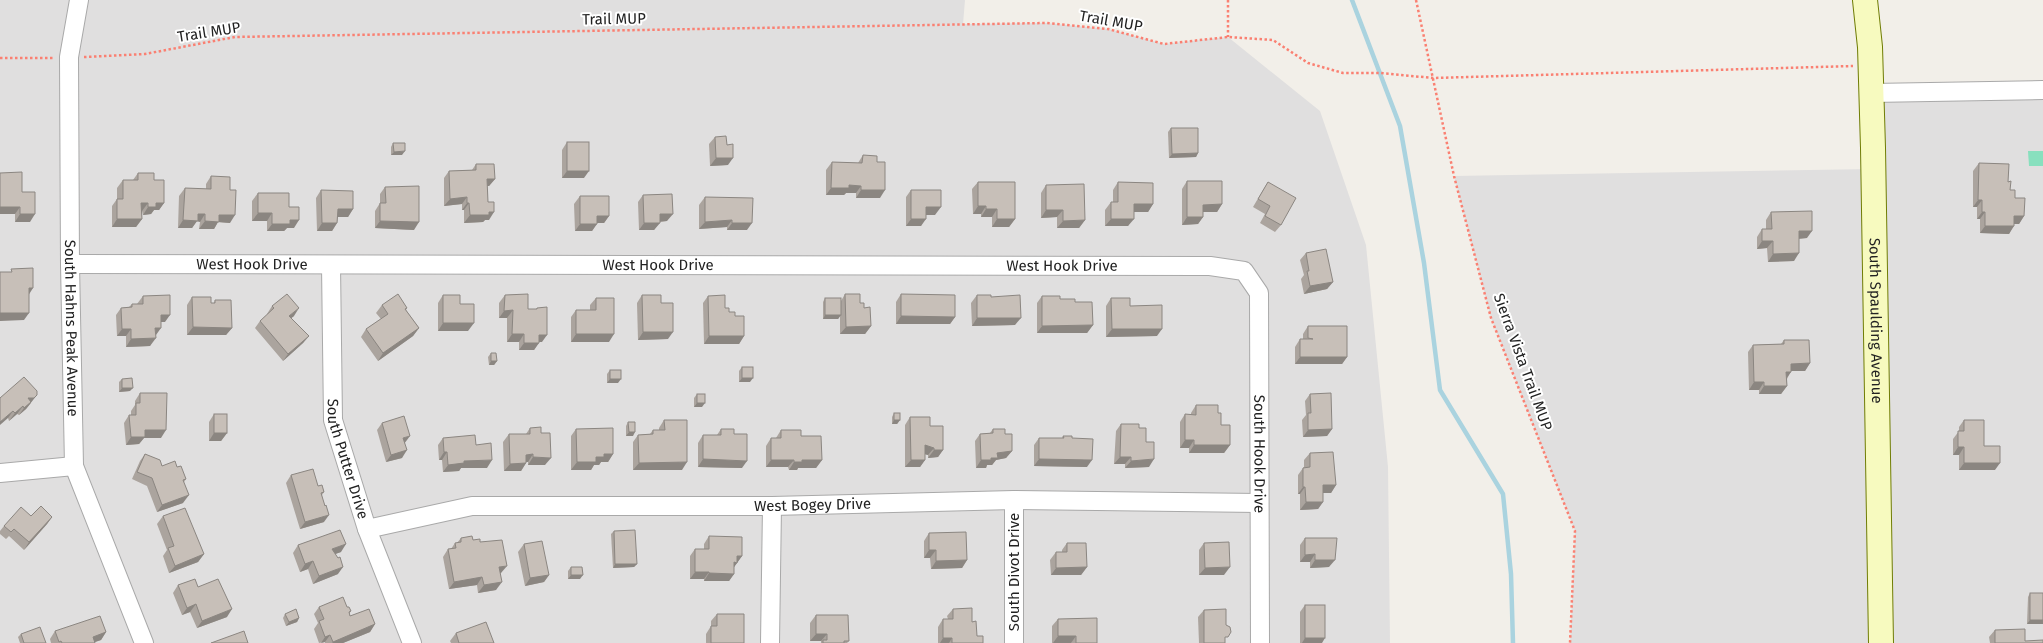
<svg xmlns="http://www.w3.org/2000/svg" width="2043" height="643" font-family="'Fira Sans',sans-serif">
<rect width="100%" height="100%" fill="#f2efe9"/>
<g fill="#e0dfdf">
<polygon points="0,0 965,0 963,24 1046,23 1108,29 1164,44 1228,37 1320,111 1366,245 1388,467 1390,643 0,643"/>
<polygon points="2043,90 2043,643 1570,643 1575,531 1491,318 1454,176 1873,169 1871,93"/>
</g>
<polygon fill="#88e0be" points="2028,151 2043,151 2043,166 2029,166"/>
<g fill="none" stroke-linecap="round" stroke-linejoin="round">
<polyline stroke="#aad3df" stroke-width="4.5" points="1352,0 1400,126 1424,263 1440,390 1503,494 1511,574 1513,643"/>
<g stroke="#a9a9a9" stroke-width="20">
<g id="street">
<path id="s1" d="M79 0 69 57 70 264 74 466 144 643"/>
<polyline points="1871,93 2043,90"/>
<path id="s2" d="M70 264 1210 266 1244 271 1259 293 1260 643"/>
<path id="s3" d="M331 265 333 420 367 529 412 643"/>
<polyline points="0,473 74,466"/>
<path id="s4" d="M367 529 472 506H772L1014 500 1259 503"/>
<polyline points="770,643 772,506"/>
<polyline points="1014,643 1014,500"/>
</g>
</g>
<g stroke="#707d05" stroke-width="26">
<g id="secondary">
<path id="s5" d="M1865 0 1870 47 1873 148 1881 643"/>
</g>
</g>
<g stroke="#fa8072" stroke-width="2.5" stroke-dasharray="2.5 2.5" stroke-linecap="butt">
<polyline points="1228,0 1228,37"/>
<polyline points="1416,0 1454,176 1491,318 1575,531 1570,643"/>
<polyline points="84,57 145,54 235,37 1046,23 1108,29 1164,44 1228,37 1273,40 1308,63 1343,73 1380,73 1433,78 1853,66"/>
<polyline points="0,58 53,58"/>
</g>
<use href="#street" stroke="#fff" stroke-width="18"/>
<use href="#secondary" stroke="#f7fabf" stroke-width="24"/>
</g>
<g fill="#aba49e">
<polygon points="1171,128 1198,153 1196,157 1169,158 1168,132"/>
<polygon points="715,137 728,165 710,166 709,144"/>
<polygon points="567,142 584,178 562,178 562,150"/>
<polygon points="393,143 402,155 391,155 391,147"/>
<polygon points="863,155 877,162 880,198 856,198 856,193 846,193 844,195 826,195 826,170 832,162 858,163"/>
<polygon points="1979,163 2008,182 2010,190 2024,216 2019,224 2014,224 2009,234 1980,233 1980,219 1977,219 1977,207 1973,207 1973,171"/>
<polygon points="476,164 495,179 489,186 487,186 489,220 485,220 483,222 464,223 464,210 462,210 462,204 444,206 444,178 449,171 472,170"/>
<polygon points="0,173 22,192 30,222 15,222 15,214 0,214"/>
<polygon points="138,173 154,180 164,203 159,210 154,210 151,214 143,215 142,211 142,219 136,227 112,227 112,206 117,199 117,188 123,180 133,180"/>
<polygon points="211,176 230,223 218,222 214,229 199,229 200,222 197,221 192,228 178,228 179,196 185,188 206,189 206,184"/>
<polygon points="1187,181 1222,204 1217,212 1203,212 1203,217 1198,224 1182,225 1182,189"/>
<polygon points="978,182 1015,219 1009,227 992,227 992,217 981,217 981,214 973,214 972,189"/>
<polygon points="1118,182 1153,204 1148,212 1134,212 1128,226 1105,226 1105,210 1111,202 1113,202 1113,190"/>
<polygon points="1268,182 1281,225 1275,232 1260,223 1265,214 1253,207 1263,190"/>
<polygon points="1046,185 1085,220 1079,228 1057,228 1057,217 1041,218 1041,193"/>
<polygon points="385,187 414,230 375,228 375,211 380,203 380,194"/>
<polygon points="321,190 353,209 348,217 338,217 337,223 332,231 317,231 316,198"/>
<polygon points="911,190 935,215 926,215 921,226 906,226 906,197"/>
<polygon points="258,193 289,207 294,228 287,228 284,231 267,231 267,221 252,221 252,201"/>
<polygon points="643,195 667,221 660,222 654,230 639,230 638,202"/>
<polygon points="580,196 609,216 604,223 597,223 592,231 575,231 574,204"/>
<polygon points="705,197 747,230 727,230 727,227 699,229 699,205"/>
<polygon points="1771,212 1807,238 1799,239 1794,261 1768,262 1767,248 1757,249 1757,237 1762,229 1766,229 1766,220"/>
<polygon points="1306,253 1333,282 1327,289 1304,294 1301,279 1304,275 1300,260"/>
<polygon points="845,294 860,303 871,326 865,334 840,334 840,316 838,319 823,319 823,302 825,298 841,301"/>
<polygon points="901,294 955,317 950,324 896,324 896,302"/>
<polygon points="443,295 460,304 468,331 438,331 438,303"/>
<polygon points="505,295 528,309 536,309 537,308 542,342 539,342 534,350 519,350 519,342 507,342 507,318 499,318 499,303"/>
<polygon points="642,295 661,303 668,339 638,340 637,303"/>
<polygon points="977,295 991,297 1015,325 972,326 971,303"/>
<polygon points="143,296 165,322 161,322 150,346 126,347 126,336 117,336 116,315 121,308 129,307 132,304 137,304"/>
<polygon points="708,296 735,316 744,336 739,344 704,344 703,303"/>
<polygon points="1042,296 1075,302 1093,325 1087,333 1037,333 1037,303"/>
<polygon points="192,297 211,303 214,303 215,300 232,328 226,335 187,335 187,305"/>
<polygon points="596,298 609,342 571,342 571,317 576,310 590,310 590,305"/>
<polygon points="1111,298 1130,306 1157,336 1106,337 1106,306"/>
<polygon points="382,305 407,308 406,310 419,328 413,336 378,361 361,337 366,329 381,319 376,313"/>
<polygon points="272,306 294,316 291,318 309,336 303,343 283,361 255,328 260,321 268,314 267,314"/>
<polygon points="1308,326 1347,357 1342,364 1295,364 1295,347 1300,339 1303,339 1303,334"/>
<polygon points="1784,340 1810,363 1805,371 1791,371 1787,379 1787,386 1781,394 1759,394 1759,390 1749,390 1748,352 1753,345 1781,344"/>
<polygon points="491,353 497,361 494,365 489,365 488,357"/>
<polygon points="742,367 750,382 739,382 739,371"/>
<polygon points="610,370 618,383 607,383 607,374"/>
<polygon points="122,379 130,391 119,392 119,382"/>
<polygon points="140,393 161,438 144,438 139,444 126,445 124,423 129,415 131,415 131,411 135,405 135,401"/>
<polygon points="697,394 702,407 694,407 694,398"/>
<polygon points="1310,394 1332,429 1327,436 1303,437 1302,420 1306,415 1305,401"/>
<polygon points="0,398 31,403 26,409 19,415 17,414 9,421 8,418"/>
<polygon points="1196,405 1218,413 1221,425 1230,445 1224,453 1189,453 1189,448 1180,448 1180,422 1185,414 1191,415 1191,413"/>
<polygon points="894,413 900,420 897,424 892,424 892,417"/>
<polygon points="214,414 227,433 221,441 209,441 209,422"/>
<polygon points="910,417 930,426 943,450 938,457 928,458 928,455 925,454 925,460 920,467 905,467 905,425"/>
<polygon points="664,420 682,470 633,470 633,442 638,435 650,434 653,430 659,430 659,428"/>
<polygon points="1964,420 1984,446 1995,470 1959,470 1959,455 1953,455 1953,439 1959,431 1959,427"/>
<polygon points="628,422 633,436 626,436 626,426"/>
<polygon points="382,423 405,443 402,458 386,462 377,430"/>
<polygon points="1121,424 1139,428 1146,442 1149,467 1125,468 1125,464 1114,464 1116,431"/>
<polygon points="530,428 541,433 545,465 528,465 528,462 526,462 526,463 521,471 504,471 503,442 509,434 526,434"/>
<polygon points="576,429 613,454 608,462 601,462 599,465 594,465 591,470 571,470 571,436"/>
<polygon points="721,429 734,434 742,468 698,467 698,443 703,435 717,435"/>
<polygon points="993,429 1005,434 1012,451 1006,458 996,460 992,465 987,465 986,468 976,468 975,441 980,434 990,433"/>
<polygon points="781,430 801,436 822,460 816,468 798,468 797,470 789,470 788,467 766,467 766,446 771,438 776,438"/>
<polygon points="1063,436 1072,438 1087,467 1034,466 1034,445 1039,438 1062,438"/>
<polygon points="443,438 476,445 487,468 461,468 459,471 443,472 442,460 439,460 438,445"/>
<polygon points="1310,453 1336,485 1331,493 1323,493 1323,502 1318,509 1300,510 1300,494 1298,494 1298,475 1303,468 1304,467 1304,460"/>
<polygon points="145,454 162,466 186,479 184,482 183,503 157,512 147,486 132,479 140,461"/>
<polygon points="291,475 318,486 324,492 322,495 324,522 300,529 286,483"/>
<polygon points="31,516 52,517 47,524 24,550 9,536 6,539 0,534 0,531 4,526"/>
<polygon points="163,516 204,554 198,562 169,573 163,556 167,550 157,524"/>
<polygon points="614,531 637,564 634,567 613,568 611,534"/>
<polygon points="929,533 967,560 962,568 931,569 930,558 924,558 924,541"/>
<polygon points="709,536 742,556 734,567 734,574 729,581 704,581 704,579 690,579 690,556 695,549 704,549 704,544"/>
<polygon points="461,538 480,542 501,573 500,574 496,590 478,593 477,585 449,589 443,557 448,549 451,549 455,543 457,543"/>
<polygon points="1305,538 1329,567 1310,568 1310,562 1300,562 1300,545"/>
<polygon points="1067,543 1087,567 1081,575 1051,575 1050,560 1056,552 1062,552 1062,550"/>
<polygon points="1204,543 1224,575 1199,575 1199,550"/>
<polygon points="524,544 549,575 544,582 525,586 518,552"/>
<polygon points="298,545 341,552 335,554 338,574 313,584 308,569 300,572 293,553"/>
<polygon points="571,567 580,579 568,579 568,571"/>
<polygon points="178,585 198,587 227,617 197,628 190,612 182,615 173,593"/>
<polygon points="2030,593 2043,593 2043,624 2027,624 2028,597"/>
<polygon points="1305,605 1322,643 1300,643 1300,612"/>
<polygon points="319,607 347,607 351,611 349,614 350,616 375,624 370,632 343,643 325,643 325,642 319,643 314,629 318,623 314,614"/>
<polygon points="953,609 972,622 977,636 983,643 938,643 938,627 943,619 948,619 947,616"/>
<polygon points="1204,610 1225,643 1199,643 1198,617"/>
<polygon points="285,614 299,618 297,622 286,626 283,618"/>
<polygon points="717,614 744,643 706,643 706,634 711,626 711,621"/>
<polygon points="816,615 849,641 847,643 821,643 821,641 810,641 810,623"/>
<polygon points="1058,619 1097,643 1052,643 1052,626"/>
<polygon points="1995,630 2025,641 2043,643 1990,643 1989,637"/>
<polygon points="55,631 106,632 101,640 95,642 95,643 51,643 50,639"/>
<polygon points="456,633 494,643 451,643 450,641"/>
<polygon points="21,634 46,643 20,643 18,637"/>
</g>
<g fill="#8b8681">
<polygon points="405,151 402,155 391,155 394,152"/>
<polygon points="1198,153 1196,157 1169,158 1172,154"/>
<polygon points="716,158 733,158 728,165 710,166"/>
<polygon points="567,171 589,171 584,178 562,178"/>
<polygon points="487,179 495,179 489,186 482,186"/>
<polygon points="849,185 861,186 856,193 846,193 844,195 826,195 831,188"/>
<polygon points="861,190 885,190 880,198 856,198"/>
<polygon points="467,197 462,204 444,206 450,199"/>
<polygon points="1978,200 1982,200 1977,207 1973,207"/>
<polygon points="141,203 148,203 142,211 136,211"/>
<polygon points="156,203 164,203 159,210 154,210 151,214 143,215 148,207"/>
<polygon points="467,203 469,203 464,210 462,210"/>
<polygon points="1134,204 1153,204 1148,212 1128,212"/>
<polygon points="1222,204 1217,212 1197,212 1203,205"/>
<polygon points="978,206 986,206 981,214 973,214"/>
<polygon points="0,207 20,207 15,214 0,214"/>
<polygon points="926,207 941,207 935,215 921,215"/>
<polygon points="338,209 353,209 348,217 333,217"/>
<polygon points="986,209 997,209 992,217 981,217"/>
<polygon points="1046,210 1063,210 1057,217 1041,218"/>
<polygon points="489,212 494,212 489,220 485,220 483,222 464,223 470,215"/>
<polygon points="1982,212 1985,212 1980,219 1977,219"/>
<polygon points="258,213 272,213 267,221 252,221"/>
<polygon points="20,214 35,214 30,222 15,222"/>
<polygon points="198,214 205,214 200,222 197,221 192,228 178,228 183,220"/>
<polygon points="660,214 673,214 667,221 654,222"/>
<polygon points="219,215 235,215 230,223 218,222 214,229 199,229 205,221"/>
<polygon points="597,216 609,216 604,223 592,223"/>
<polygon points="2014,216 2024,216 2019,224 2009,224"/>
<polygon points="1187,217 1203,217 1198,224 1182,225"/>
<polygon points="117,219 142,219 136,227 112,227"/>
<polygon points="911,219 926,219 921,226 906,226"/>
<polygon points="997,219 1015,219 1009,227 992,227"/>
<polygon points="1111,219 1134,219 1128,226 1105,226"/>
<polygon points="290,220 299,220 294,228 287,228 284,231 267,231 272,224"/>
<polygon points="732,220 727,227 699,229 705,222"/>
<polygon points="1085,220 1079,228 1057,228 1063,221"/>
<polygon points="380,221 419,222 414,230 375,228"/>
<polygon points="322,223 337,223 332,231 317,231"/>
<polygon points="644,223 660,223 654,230 639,230"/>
<polygon points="732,223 752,223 747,230 727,230"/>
<polygon points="580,224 597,224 592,231 575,231"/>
<polygon points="1985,226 2014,226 2009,234 1980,233"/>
<polygon points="1799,231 1812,231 1807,238 1793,239"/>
<polygon points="1762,241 1773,241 1767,248 1757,249"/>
<polygon points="1799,253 1794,261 1768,262 1773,254"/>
<polygon points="1333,282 1327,289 1304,294 1310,286"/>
<polygon points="29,288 33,288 28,296"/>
<polygon points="299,308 294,316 284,324 289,316"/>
<polygon points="513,310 507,318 499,318 504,311"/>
<polygon points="0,313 29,313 24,320 0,321"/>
<polygon points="161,315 170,315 165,322 156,322"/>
<polygon points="825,315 841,315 838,319 823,319"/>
<polygon points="901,316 955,317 950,324 896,324"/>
<polygon points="977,318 1021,318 1015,325 972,326"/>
<polygon points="443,323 474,323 468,331 438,331"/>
<polygon points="1093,325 1087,333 1037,333 1042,326"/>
<polygon points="871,326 865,334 840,334 846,327"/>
<polygon points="193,327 232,328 226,335 187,335"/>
<polygon points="155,328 161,328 156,335"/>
<polygon points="419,328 413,336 378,361 383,353"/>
<polygon points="122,329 131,329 126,336 117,336"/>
<polygon points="1112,329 1162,329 1157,336 1106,337"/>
<polygon points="643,332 673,332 668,339 638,340"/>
<polygon points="512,334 524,334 519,342 507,342"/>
<polygon points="576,334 614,334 609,342 571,342"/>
<polygon points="539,335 547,335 542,342 534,342"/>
<polygon points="309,336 303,343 283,361 288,354"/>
<polygon points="709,336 744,336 739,344 704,344"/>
<polygon points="156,338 150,346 126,347 131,339"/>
<polygon points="524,343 539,343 534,350 519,350"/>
<polygon points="1300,357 1347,357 1342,364 1295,364"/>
<polygon points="491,361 497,361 494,365 489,365"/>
<polygon points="1810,363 1805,371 1786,371 1791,364"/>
<polygon points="1786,372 1791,372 1786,379"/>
<polygon points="742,378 753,378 750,382 739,382"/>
<polygon points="610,379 621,379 618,383 607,383"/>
<polygon points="1754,382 1764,382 1759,390 1749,390"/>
<polygon points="1764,386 1787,386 1781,394 1759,394"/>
<polygon points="122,388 133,388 130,391 119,392"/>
<polygon points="37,395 26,409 19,415 24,408 28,398"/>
<polygon points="697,403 705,403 702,407 694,407"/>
<polygon points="23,406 17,414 9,421 15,413"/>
<polygon points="13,411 8,418 0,425 0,422"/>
<polygon points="894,420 900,420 897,424 892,424"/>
<polygon points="1332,429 1327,436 1303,437 1308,430"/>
<polygon points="145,430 166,430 161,438 144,438 139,444 126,445 131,437"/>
<polygon points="629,432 635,432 633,436 626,436"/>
<polygon points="214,433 227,433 221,441 209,441"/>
<polygon points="410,436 404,444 403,438"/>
<polygon points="1185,440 1194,440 1189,448 1180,448"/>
<polygon points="925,445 934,448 928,455 920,453"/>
<polygon points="1194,445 1230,445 1224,453 1189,453"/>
<polygon points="1958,447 1964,447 1959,455 1953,455"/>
<polygon points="407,450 402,458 386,462 391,455"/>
<polygon points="934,450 943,450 938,457 928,458"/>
<polygon points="1012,451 1006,458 996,460 992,465 987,465 986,468 976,468 981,460 991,458 997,453"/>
<polygon points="444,452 447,452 442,460 439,460"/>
<polygon points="533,454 528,462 521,462 526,455"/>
<polygon points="604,454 613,454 608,462 601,462 599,465 594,465 591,470 571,470 577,462 596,457"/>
<polygon points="533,457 551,458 545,465 528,465"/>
<polygon points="1120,457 1131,457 1125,464 1114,464"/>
<polygon points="703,459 747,461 742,468 698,467"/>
<polygon points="1039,459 1092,460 1087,467 1034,466"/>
<polygon points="1154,459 1149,467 1125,468 1131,461"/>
<polygon points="492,460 487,468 461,468 459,471 443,472 448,465 464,461"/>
<polygon points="771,460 794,460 788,467 766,467"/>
<polygon points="802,460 822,460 816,468 798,468 797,470 789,470 794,462"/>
<polygon points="911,460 925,460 920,467 905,467"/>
<polygon points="687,462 682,470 633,470 639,463"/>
<polygon points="526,463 521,471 504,471 510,464"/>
<polygon points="1964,463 2000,463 1995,470 1959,470"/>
<polygon points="1323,485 1336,485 1331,493 1318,493"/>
<polygon points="1303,487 1305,487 1300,494 1298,494"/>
<polygon points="189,495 183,503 157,512 162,505"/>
<polygon points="1306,502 1323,502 1318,509 1300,510"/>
<polygon points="329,515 324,522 300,529 305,522"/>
<polygon points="52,517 47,524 24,550 29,542"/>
<polygon points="346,544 341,552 327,557 332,549"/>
<polygon points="929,550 936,550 930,558 924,558"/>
<polygon points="204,554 198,562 169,573 175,566"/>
<polygon points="1315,554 1310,562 1300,562 1305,555"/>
<polygon points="737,556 742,556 732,570 729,570"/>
<polygon points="967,560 962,568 931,569 936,561"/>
<polygon points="1315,560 1335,560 1329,567 1310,568"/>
<polygon points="313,561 308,569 300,572 305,564"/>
<polygon points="615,564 637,564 634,567 613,568"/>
<polygon points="507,566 501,573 493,575 499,567"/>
<polygon points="343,567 338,574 313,584 319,576"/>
<polygon points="1087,567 1081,575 1051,575 1056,568"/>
<polygon points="1230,567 1224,575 1199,575 1205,568"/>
<polygon points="695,572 709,572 704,579 690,579"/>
<polygon points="709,573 734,574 729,581 704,581"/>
<polygon points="549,575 544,582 525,586 530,578"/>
<polygon points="571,575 583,575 580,579 568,579"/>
<polygon points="482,577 477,585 449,589 454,582"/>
<polygon points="502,582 496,590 478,593 484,585"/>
<polygon points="196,604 190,612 182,615 187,608"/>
<polygon points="232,609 227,617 197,628 202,621"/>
<polygon points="299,618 297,622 286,626 289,622"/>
<polygon points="2030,620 2043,620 2043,624 2027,624"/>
<polygon points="375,624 370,632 343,643 332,643 333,642"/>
<polygon points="106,632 101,640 92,643 93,637"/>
<polygon points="816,634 827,634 821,641 810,641"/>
<polygon points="330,635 325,642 321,643 325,637"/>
<polygon points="1058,636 1076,636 1071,643 1053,643"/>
<polygon points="943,638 952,638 949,643 940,643"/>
<polygon points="1305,638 1325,638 1322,643 1302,643"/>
</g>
<g fill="#c7bfb8" stroke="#8b8681">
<polygon points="1171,128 1198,128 1198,153 1172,154"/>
<polygon points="726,136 727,145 733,144 733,158 716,158 715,137"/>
<rect x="567" y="142" width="22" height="29"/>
<polygon points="393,143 405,143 405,151 394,152"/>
<polygon points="863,155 877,156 877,162 885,162 885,190 861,190 861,186 849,185 849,188 831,188 832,162 862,163"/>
<polygon points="1979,163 2009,164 2008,182 2011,181 2010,190 2015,190 2015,198 2025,198 2024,216 2014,216 2014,226 1985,226 1985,212 1982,212 1982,200 1978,200"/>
<polygon points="476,164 494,164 495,179 487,179 488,202 494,202 494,212 489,212 489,215 470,215 469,203 467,203 467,197 450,199 449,171 476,170"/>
<polygon points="22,172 22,192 35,192 35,214 20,214 20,207 0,207 0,173"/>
<polygon points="138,173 154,173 154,180 164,180 164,203 156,203 156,207 148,207 148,203 141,203 142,219 117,219 117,199 123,199 123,180 138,180"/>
<polygon points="211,176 230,177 230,190 236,190 235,215 219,215 219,222 205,221 205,214 198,214 198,221 183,220 185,188 211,189"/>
<polygon points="1187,181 1222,181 1222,204 1203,205 1203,217 1187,217"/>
<polygon points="978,182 1015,182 1015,219 997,219 997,209 986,209 986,206 978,206"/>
<polygon points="1118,182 1153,183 1153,204 1134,204 1134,219 1111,219 1111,202 1118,202"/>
<polygon points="1268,182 1296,198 1281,225 1265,216 1270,206 1258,199"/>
<polygon points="1084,184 1085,220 1063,221 1063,210 1046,210 1046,185"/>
<polygon points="419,186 419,222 380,221 380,203 386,203 385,187"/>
<polygon points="321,190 353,191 353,209 338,209 337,223 322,223"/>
<polygon points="911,190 941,190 941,207 926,207 926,219 911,219"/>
<polygon points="258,193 289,193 289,207 299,207 299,220 290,220 290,224 272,224 272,213 258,213"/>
<polygon points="672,194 673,214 660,214 660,223 644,223 643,195"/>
<polygon points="580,196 609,196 609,216 597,216 597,224 580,224"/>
<polygon points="705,197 753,198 752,223 732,223 732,220 705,222"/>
<polygon points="1812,211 1812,231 1799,231 1799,253 1773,254 1773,241 1762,241 1762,229 1772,229 1771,212"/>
<polygon points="1326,249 1333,282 1310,286 1307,271 1309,271 1306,253"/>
<polygon points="33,268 33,288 29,288 29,313 0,313 0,272 12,272 11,269"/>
<polygon points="287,294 299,308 289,316 309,336 288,354 260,321 274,308 272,306"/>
<polygon points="398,294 407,308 405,309 419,328 383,353 366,329 388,314 382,305"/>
<polygon points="528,294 528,309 537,309 537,308 547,307 547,335 539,335 539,343 524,343 524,334 512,334 513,310 504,311 505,295"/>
<polygon points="845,294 860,294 860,303 864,303 864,308 870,307 871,326 846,327"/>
<polygon points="901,294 955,295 955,317 901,316"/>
<polygon points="170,295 170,315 161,315 161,328 155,328 156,338 131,339 131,329 122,329 121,308 132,307 132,304 143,304 143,296"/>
<polygon points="443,295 460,295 460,304 474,304 474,323 443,323"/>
<polygon points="642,295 661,295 661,303 673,303 673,332 643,332"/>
<polygon points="725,295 725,308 729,308 729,312 735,312 735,316 744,316 744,336 709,336 708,296"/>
<polygon points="977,295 991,295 991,297 1020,295 1021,318 977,318"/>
<polygon points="1042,296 1060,296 1060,299 1075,299 1075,302 1092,302 1093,325 1042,326"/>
<polygon points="192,297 211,297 211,303 215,303 215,300 231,300 232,328 193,327"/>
<polygon points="596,298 614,298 614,334 576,334 576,310 596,310"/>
<rect x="825" y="298" width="16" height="17"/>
<polygon points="1111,298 1130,298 1130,306 1162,305 1162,329 1112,329"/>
<polygon points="1308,326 1347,326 1347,357 1300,357 1300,339 1313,339 1308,338"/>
<polygon points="1784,340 1809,340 1810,363 1791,364 1791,372 1786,372 1787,386 1764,386 1764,382 1754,382 1753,345 1784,344"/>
<polygon points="491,353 496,353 497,361 491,361"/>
<rect x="742" y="367" width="11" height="11"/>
<rect x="610" y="370" width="11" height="9"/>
<polygon points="24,377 37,391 37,395 34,398 28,398 31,402 24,408 23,406 15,413 13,411 0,422 0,398"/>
<polygon points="132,378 133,388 122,388 122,379"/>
<polygon points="140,393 167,393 166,430 145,430 145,437 131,437 129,415 136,415 136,403 140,403"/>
<polygon points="1331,393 1332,429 1308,430 1308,413 1311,413 1310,394"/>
<rect x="697" y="394" width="8" height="9"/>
<polygon points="1196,405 1218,405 1218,413 1221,413 1221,425 1230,425 1230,445 1194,445 1194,440 1185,440 1185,414 1196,415"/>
<rect x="894" y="413" width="6" height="7"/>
<rect x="214" y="414" width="13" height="19"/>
<polygon points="404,416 410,436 403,438 407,450 391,455 382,423"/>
<polygon points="910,417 930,417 930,426 943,426 943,450 934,450 934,448 925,445 925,460 911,460"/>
<polygon points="664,420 687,420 687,462 639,463 638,435 653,434 653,430 665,430"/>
<polygon points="1964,420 1984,420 1984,446 2000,446 2000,463 1964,463 1964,447 1958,447 1958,431 1964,431"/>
<polygon points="628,422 635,422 635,432 629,432"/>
<polygon points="1121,424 1139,424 1139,428 1146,428 1146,442 1154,442 1154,459 1131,461 1131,457 1120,457"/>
<polygon points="541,427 541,433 550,433 551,458 533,457 533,454 526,455 526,463 510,464 509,434 530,434 530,428"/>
<polygon points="613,428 613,454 604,454 604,457 596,457 596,462 577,462 576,429"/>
<polygon points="721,429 734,429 734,434 747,434 747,461 703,459 703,435 721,435"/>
<polygon points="993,429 1005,429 1005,434 1012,434 1012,451 997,453 998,458 991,458 991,460 981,460 980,434 993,433"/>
<polygon points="781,430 801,430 801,436 821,436 822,460 802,460 802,462 794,462 794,460 771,460 771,438 781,438"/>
<polygon points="475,435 476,445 491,443 492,460 464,461 464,463 448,465 447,452 444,452 443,438"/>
<polygon points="1063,436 1072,436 1072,438 1093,439 1092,460 1039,459 1039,438 1064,438"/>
<polygon points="1333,452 1336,485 1323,485 1323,502 1306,502 1305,487 1303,487 1303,468 1310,467 1310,453"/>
<polygon points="145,454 160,460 162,466 175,461 177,467 181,466 186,479 183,480 189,495 162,505 152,478 137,472"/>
<polygon points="313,469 318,486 322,485 324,492 321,493 325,506 326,505 329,515 305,522 291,475"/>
<polygon points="41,506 52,517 29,542 14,529 11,532 4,526 21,507 31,516"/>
<polygon points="185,508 204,554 175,566 168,548 174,546 163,516"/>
<polygon points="340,530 346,544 332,549 338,558 340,557 343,567 319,576 313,561 305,564 298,545"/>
<polygon points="635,530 637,564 615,564 614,531"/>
<polygon points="966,532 967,560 936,561 936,550 929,550 929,533"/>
<polygon points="472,536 473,540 480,539 480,542 502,540 507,566 499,567 502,582 484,585 482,577 454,582 448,549 456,548 455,543 461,542 461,538"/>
<polygon points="709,536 742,537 742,556 737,556 737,563 734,562 734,574 709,573 709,572 695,572 695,549 709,549"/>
<polygon points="1305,538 1337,538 1335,560 1315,560 1315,554 1305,555"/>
<polygon points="542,541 549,575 530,578 524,544"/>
<polygon points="1229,542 1230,567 1205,568 1204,543"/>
<polygon points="1067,543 1086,543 1087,567 1056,568 1056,552 1067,552"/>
<polygon points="571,567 582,567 583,575 571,575"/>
<polygon points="195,579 198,587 218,579 232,609 202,621 196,604 187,608 178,585"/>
<rect x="2030" y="593" width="13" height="27"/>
<polygon points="343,597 347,607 349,607 351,611 349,612 350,616 369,609 375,624 333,642 330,635 325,637 319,621 324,619 319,607"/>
<rect x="1305" y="605" width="20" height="33"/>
<polygon points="972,608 972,622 976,621 977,636 983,636 983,643 952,643 952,638 943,638 943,619 953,619 953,609"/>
<polygon points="296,609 299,618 289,622 285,614"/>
<polygon points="1226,609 1226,625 1230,627 1231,632 1228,637 1225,637 1225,643 1204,643 1204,610"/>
<polygon points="717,614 744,614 744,643 711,643 711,626 717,626"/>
<polygon points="816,615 848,615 849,641 844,641 844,643 823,643 823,640 827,640 827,634 816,634"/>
<polygon points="100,616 106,632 93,637 95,643 62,643 61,641 59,642 55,631"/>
<polygon points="1097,618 1097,643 1076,643 1076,636 1058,636 1058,619"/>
<polygon points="486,622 494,643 459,643 456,633"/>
<polygon points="40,627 46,643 24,643 21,634"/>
<polygon points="2025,629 2025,641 2043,640 2043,643 1995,643 1995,630"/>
<polygon points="244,631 248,643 211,643"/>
</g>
<g text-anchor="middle" stroke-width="4" stroke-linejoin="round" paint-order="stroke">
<g font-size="15" fill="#222" stroke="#fff">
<text transform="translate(614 19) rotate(-1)" y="5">Trail MUP</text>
<text transform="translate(1111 21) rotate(10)" y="5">Trail MUP</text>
<text transform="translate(209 32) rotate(-9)" y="5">Trail MUP</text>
<text dy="5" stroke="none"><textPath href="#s2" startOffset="182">West Hook Drive</textPath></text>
<text dy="5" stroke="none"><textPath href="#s2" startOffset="588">West Hook Drive</textPath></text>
<text dy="5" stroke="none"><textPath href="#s2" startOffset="992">West Hook Drive</textPath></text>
<text dy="5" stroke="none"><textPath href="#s5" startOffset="321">South Spaulding Avenue</textPath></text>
<text dy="5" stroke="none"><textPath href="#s1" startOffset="329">South Hahns Peak Avenue</textPath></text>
<text transform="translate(1523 362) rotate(70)" y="5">Sierra Vista Trail MUP</text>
<text dy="5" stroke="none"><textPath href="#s2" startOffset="1362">South Hook Drive</textPath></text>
<text dy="5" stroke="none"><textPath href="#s3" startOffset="196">South Putter Drive</textPath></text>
<text dy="5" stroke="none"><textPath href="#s4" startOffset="448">West Bogey Drive</textPath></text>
<text transform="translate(1014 572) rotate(-90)" y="5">South Divot Drive</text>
</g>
</g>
</svg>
